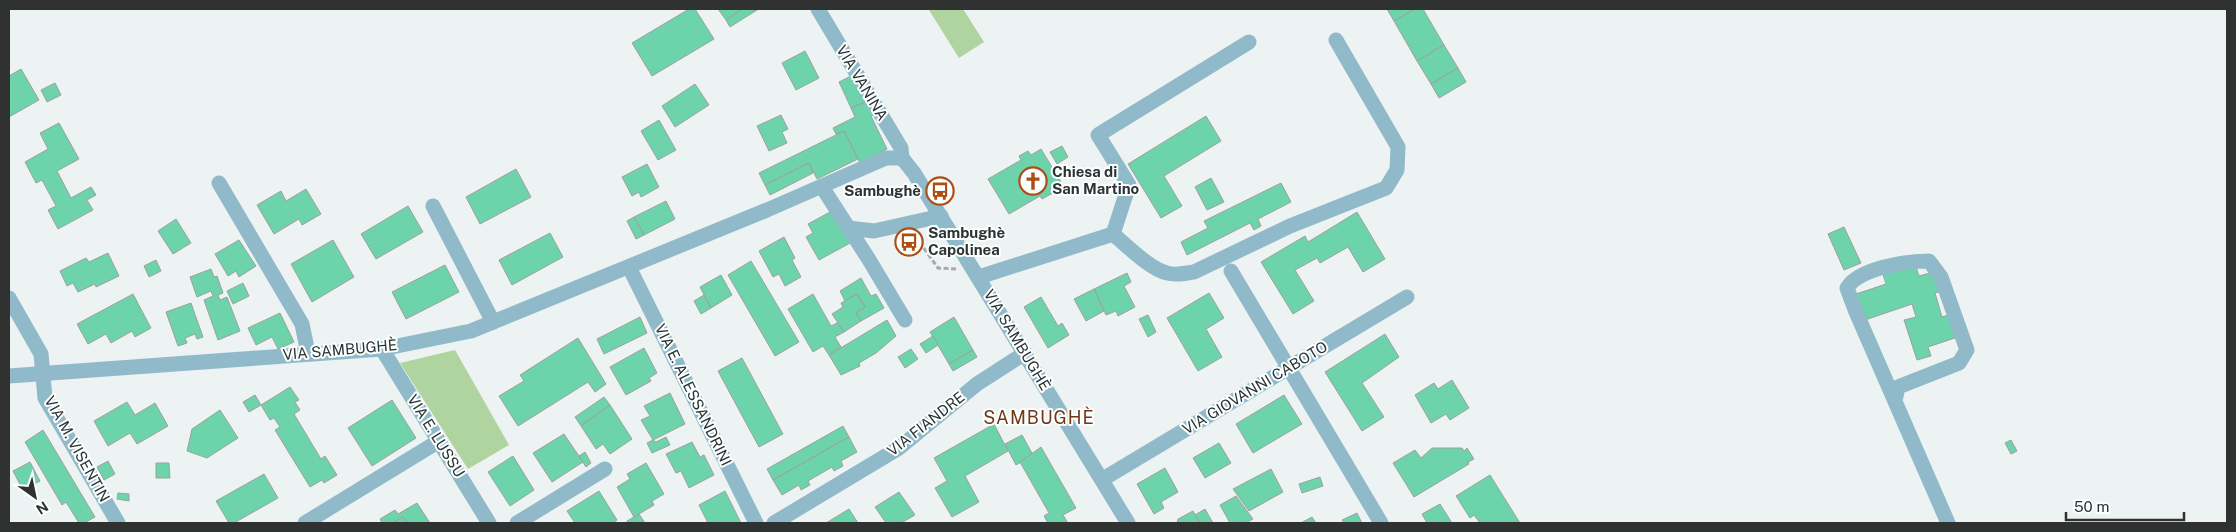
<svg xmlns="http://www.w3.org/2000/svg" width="2236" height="532" font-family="'Public Sans',sans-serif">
<rect width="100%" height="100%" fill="#edf2f2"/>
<g fill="#b0d49f">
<polygon points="931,9 963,9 984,42 959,58 929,10"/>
<polygon points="455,350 509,445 468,469 400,363"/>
</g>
<g fill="#6dd3ab" stroke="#9da19f">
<polygon points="689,9 695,9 714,39 652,76 632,43"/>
<polygon points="718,9 742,9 726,20"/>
<polygon points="742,9 757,10 730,27 726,20"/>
<polygon points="1387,9 1415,9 1394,21"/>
<polygon points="1415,9 1423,9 1444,45 1417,61 1394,21"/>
<polygon points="1444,45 1458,68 1431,84 1417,61"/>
<polygon points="805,51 819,78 796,90 782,63"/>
<polygon points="1458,68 1466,82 1439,98 1431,84"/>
<polygon points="21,69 39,100 9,117 9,76"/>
<polygon points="851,76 870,100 851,108 839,82"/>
<polygon points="55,83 61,95 47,102 41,90"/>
<polygon points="695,84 709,105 675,127 662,106"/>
<polygon points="870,100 876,114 871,116 887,149 860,163 844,131 836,134 833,128 855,117 851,108"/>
<polygon points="781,115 788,129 782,132 787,143 769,151 757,126"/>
<polygon points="1206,116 1221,141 1164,176 1182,206 1161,218 1128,164"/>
<polygon points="659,120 676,150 658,160 641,131"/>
<polygon points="59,123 79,159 57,171 71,198 91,187 96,195 87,200 93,210 58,229 48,210 56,206 42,180 36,183 25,162 48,149 40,133"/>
<polygon points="844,131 858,159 817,179 809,163 765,185 759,173"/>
<polygon points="1062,146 1068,157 1057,164 1050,152"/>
<polygon points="1041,149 1061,182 1050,188 1053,193 1042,199 1040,196 1009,214 988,179 1021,160 1019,156 1028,151 1031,155"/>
<polygon points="809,163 813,173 770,195 765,185"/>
<polygon points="647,164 659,187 641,197 639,192 632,196 622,177"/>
<polygon points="516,169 531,197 480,224 466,197"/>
<polygon points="1211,178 1224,202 1207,210 1195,187"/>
<polygon points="1281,183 1291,202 1258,219 1261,226 1254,230 1250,223 1187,255 1181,242 1208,228 1204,221"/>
<polygon points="306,189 321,214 302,225 299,219 274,234 257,205 281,191 286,201"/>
<polygon points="666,201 675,219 644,235 634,217"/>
<polygon points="408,206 423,232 376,259 361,234"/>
<polygon points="830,212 852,242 819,260 806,237 813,233 808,224"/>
<polygon points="1357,212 1385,259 1363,272 1348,247 1320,263 1317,258 1295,270 1314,301 1293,314 1261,262 1305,236 1308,242"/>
<polygon points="634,217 644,235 636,239 627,221"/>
<polygon points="176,219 191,243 173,254 158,231"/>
<polygon points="1844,227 1861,263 1844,270 1828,234"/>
<polygon points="550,233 563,257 512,285 499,260"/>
<polygon points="916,236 918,240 902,249 899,245"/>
<polygon points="784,237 795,258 792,260 801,277 785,286 779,274 773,277 759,251"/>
<polygon points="239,240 256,266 239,277 236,271 228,276 215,254"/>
<polygon points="333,240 354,277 312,302 291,264"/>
<polygon points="108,253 119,276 96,287 95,284 78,292 73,283 67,286 60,271 86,258 89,262"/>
<polygon points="156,260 161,271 149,277 144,266"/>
<polygon points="751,261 799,342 775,356 728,275"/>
<polygon points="1914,261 1919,276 1933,272 1939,292 1935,293 1942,317 1948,315 1955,338 1928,347 1931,356 1917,360 1904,320 1916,317 1912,304 1865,320 1856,294 1886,284 1882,271"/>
<polygon points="445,265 459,292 406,319 392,292"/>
<polygon points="211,269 214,277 217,276 223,293 218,295 220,300 227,297 240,331 218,340 204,300 213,296 211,291 197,297 190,277"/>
<polygon points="1127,273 1131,282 1124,286 1135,307 1118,316 1116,311 1106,315 1094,289"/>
<polygon points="721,275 732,295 711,308 700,287"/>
<polygon points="861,278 871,296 876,294 884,308 861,321 856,313 865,307 857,294 845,301 840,291"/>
<polygon points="243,283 249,296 233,304 227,291"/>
<polygon points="1094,289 1104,311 1086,321 1074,299"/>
<polygon points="1209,293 1224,318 1206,329 1222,357 1198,371 1167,318"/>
<polygon points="133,294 151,328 135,337 132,331 111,343 106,334 88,344 77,324"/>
<polygon points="813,294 831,326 837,323 844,332 835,337 841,347 829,355 823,346 813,352 788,309"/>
<polygon points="857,294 865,307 856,313 861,321 844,332 832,314 843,307 841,303"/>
<polygon points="704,295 711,308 701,314 694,301"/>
<polygon points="1041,297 1058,326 1062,323 1069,335 1048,348 1024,307"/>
<polygon points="191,303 203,337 197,339 195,334 185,338 187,343 178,346 166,312"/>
<polygon points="280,313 294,342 278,349 272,337 256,345 248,328"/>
<polygon points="1148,315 1156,332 1148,337 1139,319"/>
<polygon points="640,317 647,333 604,354 597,339"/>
<polygon points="954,317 973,350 949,364 930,332"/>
<polygon points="887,320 896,336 876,353 859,363 860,366 841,375 829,355"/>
<polygon points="1385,334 1399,357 1362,383 1384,417 1362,431 1325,372"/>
<polygon points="933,336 938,345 926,353 920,344"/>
<polygon points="578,338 606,384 595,392 588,382 518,426 499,396 524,381 520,375"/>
<polygon points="644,348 657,373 649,378 651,381 626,395 610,367"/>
<polygon points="911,349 918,359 905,368 898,357"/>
<polygon points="973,350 977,357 953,371 949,364"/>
<polygon points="742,358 783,434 759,447 718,371"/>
<polygon points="1452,380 1469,408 1450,420 1446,414 1431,423 1415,395 1434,383 1438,389"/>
<polygon points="290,387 299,400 295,402 300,410 294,414 321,459 325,456 337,475 324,483 322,480 310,487 275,430 280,427 274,418 270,420 261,405"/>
<polygon points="670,393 685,424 653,440 641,420 650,416 644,406"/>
<polygon points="255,395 261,405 249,412 243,402"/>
<polygon points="1284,395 1302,424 1253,453 1236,424"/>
<polygon points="604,397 610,405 581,426 575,417"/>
<polygon points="392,400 416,438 372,466 348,428"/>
<polygon points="127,402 135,415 155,403 168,426 137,444 130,433 108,446 94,421"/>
<polygon points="610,405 632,439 610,454 603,444 596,449 581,426"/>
<polygon points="220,410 238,438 207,458 187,451 192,429"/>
<polygon points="994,424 1008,451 965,476 979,502 952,517 935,488 947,481 934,458"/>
<polygon points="843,426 849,437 773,480 767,469"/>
<polygon points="43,430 95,517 84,523 79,523 66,502 62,505 25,442"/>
<polygon points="564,434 583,462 552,482 533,453"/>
<polygon points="1022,435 1033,455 1016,465 1005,444"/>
<polygon points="666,437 670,445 652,453 647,443 653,440 656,442"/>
<polygon points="849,437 857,452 841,461 843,466 834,471 832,467 808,481 810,485 801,490 799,485 782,495 773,480"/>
<polygon points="2011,440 2017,451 2011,454 2005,443"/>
<polygon points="692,442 700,457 704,455 714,475 689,488 681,471 676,473 666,454"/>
<polygon points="1219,443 1231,463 1205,478 1193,458"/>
<polygon points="1041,447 1076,508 1063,515 1068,523 1048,523 1044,516 1049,513 1020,462"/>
<polygon points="1432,448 1462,448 1464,451 1467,448 1474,459 1468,462 1469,464 1414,497 1393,463 1415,450 1421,458"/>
<polygon points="585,452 591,463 586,467 579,456"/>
<polygon points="513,456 534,490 510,506 488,472"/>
<polygon points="108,461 115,474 104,480 97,467"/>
<polygon points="30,462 40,481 23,490 13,471"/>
<polygon points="156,463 169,463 170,478 156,478"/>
<polygon points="646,463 664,494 652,501 654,505 634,517 617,487 630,479 627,474"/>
<polygon points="1165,468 1178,492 1161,502 1164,508 1154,514 1137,484"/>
<polygon points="1271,469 1283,492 1249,511 1233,489"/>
<polygon points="264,474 278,498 234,523 229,523 216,501"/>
<polygon points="1490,475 1520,523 1480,523 1474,515 1470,518 1456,496"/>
<polygon points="1320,477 1323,486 1302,493 1299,484"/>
<polygon points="599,491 617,520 612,523 575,523 567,511"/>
<polygon points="725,491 741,523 708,523 699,505"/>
<polygon points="899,492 915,515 901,523 886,523 875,507"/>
<polygon points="118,493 129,494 129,501 117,499"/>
<polygon points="1236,496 1253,519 1246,523 1230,523 1220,505"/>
<polygon points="417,503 430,523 407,523 403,517 393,523 382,523 380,519 395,510 398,514"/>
<polygon points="1440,504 1452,523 1427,523 1422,514"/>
<polygon points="849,509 858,523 826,523"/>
<polygon points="1205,509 1213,523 1200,523 1195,515"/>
<polygon points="1193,511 1200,523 1177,523 1178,519"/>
<polygon points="1357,513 1362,523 1344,523 1342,520"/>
<polygon points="639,514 645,523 628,523 627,521"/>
<polygon points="403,517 407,523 393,523"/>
<polygon points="1312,517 1316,523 1301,523"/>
</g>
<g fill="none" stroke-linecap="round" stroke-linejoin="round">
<polyline stroke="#a6aaaa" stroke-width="3" stroke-dasharray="5 2.5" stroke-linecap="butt" points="915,236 938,268 957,269"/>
<g stroke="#90b9ca" stroke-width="15">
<polyline points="818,9 901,148 902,158"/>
<polyline points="902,158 914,173 1128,523"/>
<polyline points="219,183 302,324 308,353"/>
<polyline points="822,187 868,258 905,320"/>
<polyline points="433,206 493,322"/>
<polyline points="848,228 874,231 941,216"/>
<path d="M1113 234C1126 245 1150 269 1167 273 1176 276 1185 273 1194 272L1290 226 1386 188 1397 170 1398 147 1336 40"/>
<polyline points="1113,234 1129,185 1098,135 1249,42"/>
<polyline points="629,267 756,523"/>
<polyline points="1231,271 1381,523"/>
<polyline points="979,277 1113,234"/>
<polyline points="9,298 41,354 45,398 118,523"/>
<polyline points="382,349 489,523"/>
<polyline points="9,376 382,349 471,331 767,210 886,158 902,158"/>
<path d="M1895 401 1898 387 1959 363 1967 350 1941 277 1929 261C1907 261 1859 268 1847 288L1856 312 1948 523"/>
<polyline points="1103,479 1407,297"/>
<polyline points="305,523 439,441"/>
<polyline points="517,523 605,469"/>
<polyline points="774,523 899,448 977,384 1025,353"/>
</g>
</g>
<defs>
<g id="church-ring" transform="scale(1.4375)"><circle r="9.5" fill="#faffff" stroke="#ae4c11" stroke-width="1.5"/><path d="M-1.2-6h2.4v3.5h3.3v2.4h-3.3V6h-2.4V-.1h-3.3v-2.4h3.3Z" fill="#ae4c11"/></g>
<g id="bus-ring" transform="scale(1.4375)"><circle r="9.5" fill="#faffff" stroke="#ae4c11" stroke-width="1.5"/><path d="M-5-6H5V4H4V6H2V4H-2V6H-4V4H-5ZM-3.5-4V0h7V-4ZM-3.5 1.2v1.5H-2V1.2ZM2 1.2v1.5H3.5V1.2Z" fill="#ae4c11"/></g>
</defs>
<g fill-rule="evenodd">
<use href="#church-ring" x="1033" y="181"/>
<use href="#bus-ring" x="940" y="191"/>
<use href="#bus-ring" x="909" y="242"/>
</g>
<g text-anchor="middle" stroke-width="4" stroke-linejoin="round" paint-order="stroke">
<g font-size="15" fill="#303232" stroke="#faffff">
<text transform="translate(862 83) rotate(59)" y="5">VIA VANINA</text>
<text transform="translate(1017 340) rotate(59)" y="5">VIA SAMBUGHÈ</text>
<text transform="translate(340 350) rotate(-5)" y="5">VIA SAMBUGHÈ</text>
<text transform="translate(1255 388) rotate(-31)" y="5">VIA GIOVANNI CABOTO</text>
<text transform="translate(693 395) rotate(64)" y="5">VIA E. ALESSANDRINI</text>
<text transform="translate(926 424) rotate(-38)" y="5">VIA FIANDRE</text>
<text transform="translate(436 436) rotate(58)" y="5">VIA E. LUSSU</text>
<text transform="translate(77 449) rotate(61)" y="5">VIA M. VISENTIN</text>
</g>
<g font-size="15" font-weight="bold" fill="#303232" stroke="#faffff" text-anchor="start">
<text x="1052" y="177">Chiesa di<tspan x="1052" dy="17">San Martino</tspan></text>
<text x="921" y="196" text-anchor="end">Sambughè</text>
<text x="928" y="238">Sambughè<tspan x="928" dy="17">Capolinea</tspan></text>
</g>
<g font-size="18" letter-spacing="1" fill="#753514" stroke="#faffff">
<text x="1039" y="424">SAMBUGHÈ</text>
</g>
</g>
<rect width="2236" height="532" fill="none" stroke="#303232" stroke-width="20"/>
<g transform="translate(35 497) rotate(147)" stroke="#faffff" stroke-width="4" paint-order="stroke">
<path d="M0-4L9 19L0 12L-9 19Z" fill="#303232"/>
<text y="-8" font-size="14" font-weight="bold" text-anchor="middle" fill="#303232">N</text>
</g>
<path d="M2066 512v8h118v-8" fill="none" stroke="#303232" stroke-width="2.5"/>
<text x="2074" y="512" font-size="15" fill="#303232" stroke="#faffff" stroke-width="4" paint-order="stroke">50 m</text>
</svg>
